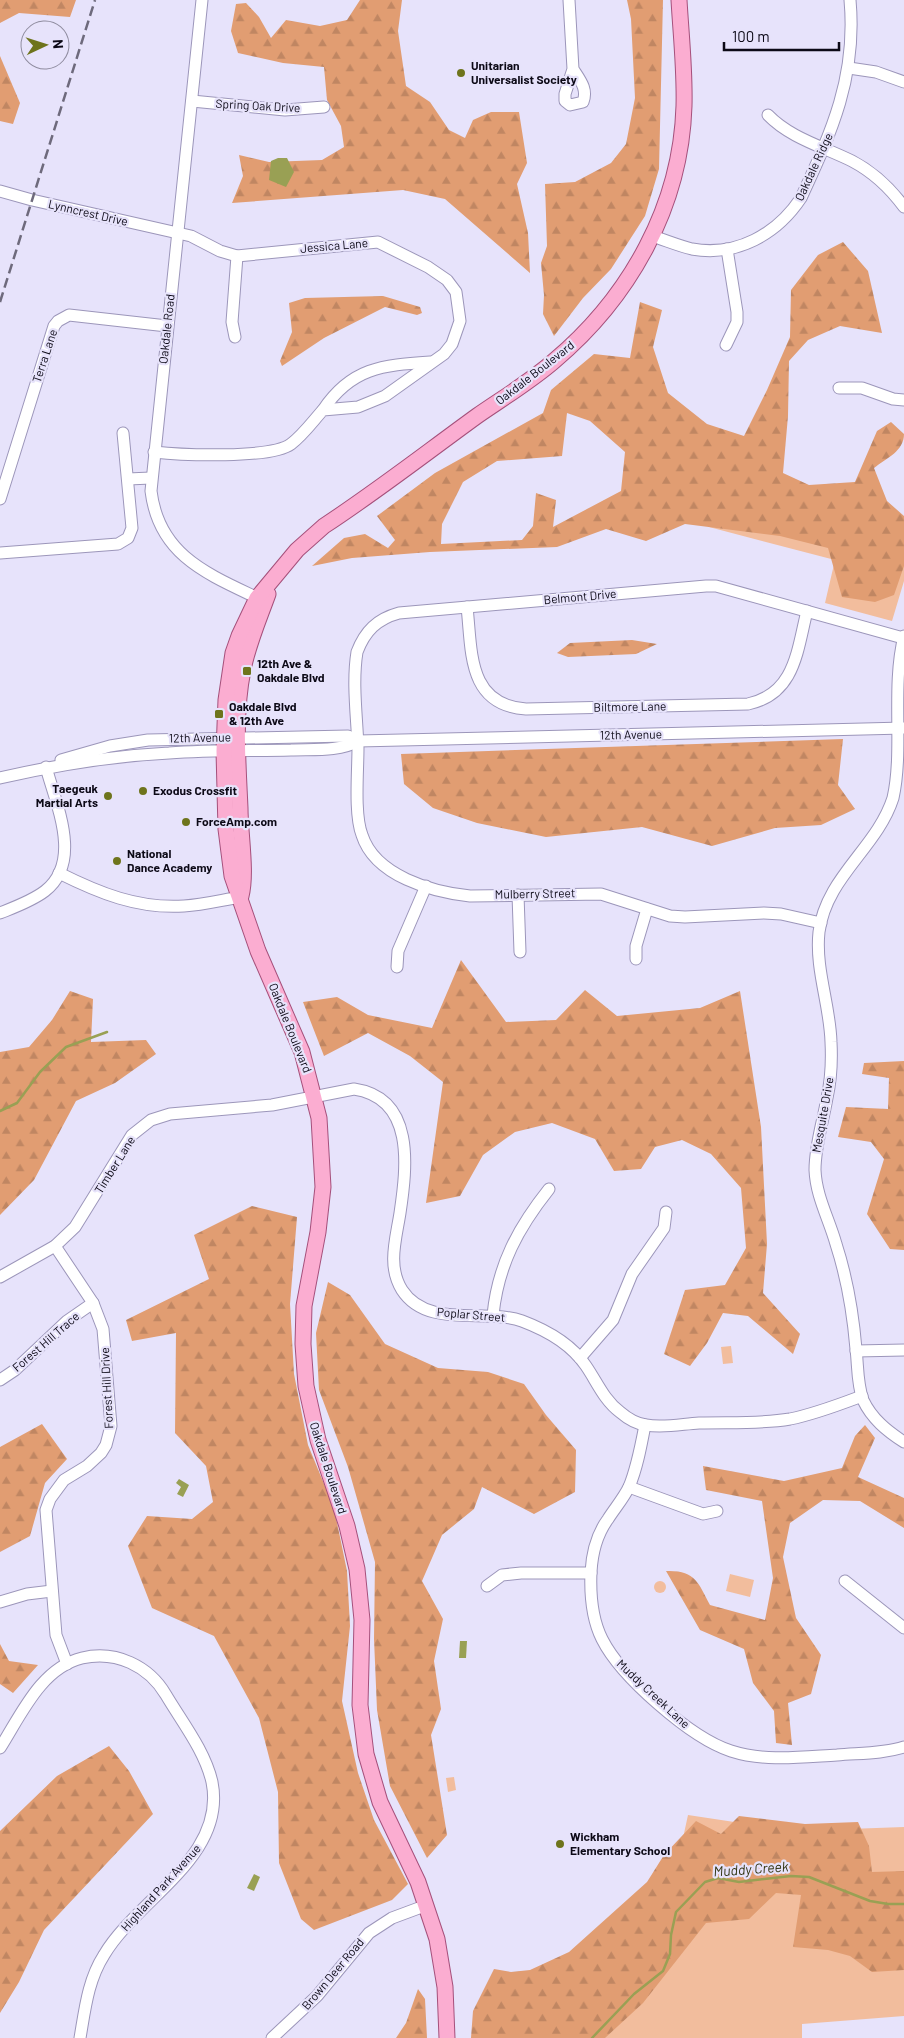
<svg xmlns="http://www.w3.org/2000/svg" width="904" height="2038" font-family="Barlow,sans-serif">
<defs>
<pattern id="forest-firs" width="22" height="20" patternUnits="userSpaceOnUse" patternTransform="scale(1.25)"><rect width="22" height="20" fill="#e19d72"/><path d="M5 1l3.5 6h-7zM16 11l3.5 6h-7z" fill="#c08662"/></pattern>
</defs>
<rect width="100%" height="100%" fill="#e7e3fb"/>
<g fill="#f2bd9d">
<polygon points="904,517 904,581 892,621 825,603 835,560 709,527"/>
<polygon points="731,1346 733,1363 723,1364 721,1347"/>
<polygon points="730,1574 754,1580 750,1597 726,1591"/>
<circle cx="660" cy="1587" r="6"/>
<polygon points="454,1777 456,1790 448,1792 446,1778"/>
<polygon points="688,1815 793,1831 904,1827 904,2016 802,2024 802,2038 519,2038 668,1907"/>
</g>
<g fill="url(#forest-firs)" fill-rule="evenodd">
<polygon points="0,0 76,0 70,17 19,13 0,23"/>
<polygon points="360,0 402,0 398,31 406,86 430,102 449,130 465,138 473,120 491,112 519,112 527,163 517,184 528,233 530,273 445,199 403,190 232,203 243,176 239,155 269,162 322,160 344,147 341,126 327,100 324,67 283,63 238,53 231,31 236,4 246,3 259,17 271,38 286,20 320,26 347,20"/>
<polygon points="627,0 663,0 659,169 645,216 611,269 583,298 554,336 543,314 544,295 541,263 547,246 545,184 575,182 611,163 626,144 635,98 631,19"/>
<polygon points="0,56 20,103 13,124 0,121"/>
<path d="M843 242 868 271 882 333 840 326 808 340 789 361 788 416 783 473 809 485 855 482 877 431 891 422 904 434C904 451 887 458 874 468L887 501 904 516V566L894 595 875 602 842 597 828 548 780 536 685 524 646 541 606 529 557 547 430 552 352 558 312 566 344 538 365 534 388 548 395 540 377 516 435 473 543 413 551 390 594 354 630 358 640 302 662 310 653 347 668 393 707 424 744 436 767 390 790 337 791 290 818 255ZM567 413 590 421 625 452 621 491 553 527 556 500 536 493 533 526 522 540 441 544 442 524 463 482 497 461 562 456Z"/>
<polygon points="383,296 420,307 422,313 417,315 385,307 324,338 282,366 280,361 292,332 289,303 305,298"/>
<polygon points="632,640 657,644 636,654 568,657 557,653 570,643"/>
<polygon points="843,739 838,785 855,809 821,825 775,828 712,846 642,827 546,837 477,823 433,808 404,784 401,754"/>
<polygon points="461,960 506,1022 556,1020 585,990 617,1016 700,1008 740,991 761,1127 767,1244 763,1293 800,1334 793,1354 748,1316 723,1313 707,1343 690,1366 664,1354 685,1290 725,1285 746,1248 741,1188 711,1154 682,1140 655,1147 641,1169 614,1171 595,1139 552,1123 515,1132 483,1155 460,1196 426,1203 443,1082 410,1056 368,1033 324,1056 303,1002 337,997 368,1015 432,1028"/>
<polygon points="70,991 93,999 91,1042 146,1040 156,1054 115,1083 76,1101 34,1180 0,1215 0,1052 29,1047 52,1020"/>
<polygon points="904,1061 904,1250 890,1249 867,1214 884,1159 871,1142 838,1137 846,1107 888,1109 889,1078 862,1074 864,1063"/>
<polygon points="252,1206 297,1217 290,1304 294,1374 308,1445 334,1508 347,1571 350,1626 342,1701 358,1773 374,1820 408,1884 392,1900 314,1930 301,1919 279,1863 278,1792 259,1718 214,1636 152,1608 128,1546 147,1516 192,1519 213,1502 206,1466 175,1433 176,1333 132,1341 126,1320 209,1279 194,1235"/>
<polygon points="328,1282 350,1295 385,1344 438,1368 488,1372 524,1384 546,1415 576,1450 575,1492 534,1514 482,1487 474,1509 442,1535 422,1581 443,1619 434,1661 441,1709 431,1735 447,1835 427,1858 390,1786 377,1710 374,1639 375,1562 348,1467 319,1390 316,1333"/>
<polygon points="42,1424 67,1459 45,1483 30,1536 0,1552 0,1447"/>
<path d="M865 1425 875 1438 858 1477 904 1498V1528L860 1501 823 1500 790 1523 783 1557 796 1618 821 1655 811 1694 788 1703 792 1745 776 1743 774 1711 753 1683 744 1649 700 1630 666 1571C695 1570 698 1582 710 1605L765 1620 773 1578 762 1501 706 1490 703 1466 784 1481 842 1468 855 1436Z"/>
<polygon points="0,1644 9,1661 38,1665 13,1693 0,1684"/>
<polygon points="109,1746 129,1771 153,1814 44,1930 19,1982 0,2013 0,1831 57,1776"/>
<polygon points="739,1816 805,1824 858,1822 869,1846 872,1872 904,1871 904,1970 872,1972 850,1956 828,1950 793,1947 801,1895 776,1893 749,1919 706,1923 643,2003 605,2038 471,2038 473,2011 494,1969 511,1972 530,1970 569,1952 647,1882 664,1855 696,1821 721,1834"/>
<polygon points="418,1989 425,1999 427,2038 396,2038 406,2023"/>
</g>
<g fill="#99a054">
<polygon points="278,158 287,158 294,172 286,187 269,180 271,161"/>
<polygon points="179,1479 189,1485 183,1497 177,1494 181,1487 176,1483"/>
<polygon points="460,1641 467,1641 466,1658 459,1658"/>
<polygon points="254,1874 260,1877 254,1891 247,1888"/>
</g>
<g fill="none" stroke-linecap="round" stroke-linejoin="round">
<g stroke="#99a054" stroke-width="2.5">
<polyline points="0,1111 17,1103 40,1072 66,1047 107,1032"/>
<polyline points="592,2038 634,1994 663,1971 670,1954 671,1935 676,1912 705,1882 718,1878 739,1882 791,1876 809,1877 870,1901 888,1904 904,1904"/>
</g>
<g stroke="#9c96ba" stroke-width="13">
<g id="minor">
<path d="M202 0 151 491C159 557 210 575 264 601"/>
<path d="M569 0 573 69 565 94V101L570 105 583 102C588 89 580 80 573 69"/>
<polyline points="849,68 876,72 904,82"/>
<polyline points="192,101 285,110 324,107"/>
<path d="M768 115C790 138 824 147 852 161 873 172 890 188 904 207"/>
<path d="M0 191 32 200 191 236 220 251 237 256 378 242 428 267 447 280 456 292 460 321 452 344 444 354 385 396 358 407 323 410C313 421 303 435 291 444 271 459 181 455 154 452"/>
<path d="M652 236C665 240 679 246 692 249 737 257 777 234 801 198 832 131 857 76 850 0"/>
<polyline points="235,337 232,322 237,256"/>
<polyline points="726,345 737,322 737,312 727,249"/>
<polyline points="839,388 862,388 893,399 904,400"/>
<path d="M323 410C351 368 382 365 430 362"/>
<polyline points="128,479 151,478"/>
<polyline points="0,499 54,326 58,321 69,315 167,326"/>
<polyline points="0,553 118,544 128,538 132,528 123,433"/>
<path d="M467 607C472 651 467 705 526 709L748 704C795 694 797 651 807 611"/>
<path d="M904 636C891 688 904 749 893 798 877 848 826 877 819 932 815 969 830 1005 831 1042 832 1061 831 1080 827 1098 823 1122 815 1145 815 1170 816 1196 829 1219 836 1244 847 1278 853 1313 856 1349 858 1365 857 1384 863 1400 872 1419 887 1431 904 1442"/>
<polyline points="61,760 110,746 148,740 348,736 358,741"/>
<path d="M0 778C56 765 112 756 169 753 209 750 250 751 291 750 312 749 339 752 358 741L904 728"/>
<path d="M59 873C99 893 138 909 184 906 203 905 222 900 241 897"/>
<polyline points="518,895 520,952"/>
<path d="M0 913C15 907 32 901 45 891 83 861 56 805 46 767"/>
<path d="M821 923 781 914 764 913 685 917 670 916 601 894 470 896C432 892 375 876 362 835 354 814 358 772 358 748 357 717 352 683 357 652 365 631 377 619 399 613L706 586H716L903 638"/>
<polyline points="636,959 636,946 647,909"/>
<polyline points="397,967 398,951 426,886"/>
<polyline points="55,1246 93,1303 103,1329 111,1426 106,1445 101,1453 87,1466 64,1480 50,1499 46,1510 56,1635 67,1664"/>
<path d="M0 1277 55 1246 75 1227 132 1135 151 1120 170 1114 272 1105 354 1089C415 1098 407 1166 400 1213 396 1239 387 1266 402 1290 427 1329 485 1308 522 1321 546 1330 572 1345 586 1366 597 1382 604 1400 620 1412 627 1418 637 1424 646 1425 664 1428 682 1424 699 1423 729 1422 760 1424 790 1419 815 1414 838 1405 862 1396"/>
<path d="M493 1315C498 1265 518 1228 549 1189"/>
<polyline points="856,1351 904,1350"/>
<polyline points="580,1358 613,1320 632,1274 664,1228 666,1212"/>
<polyline points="0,1380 15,1370 67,1321 93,1303"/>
<path d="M645 1425C641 1446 637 1468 629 1487 623 1499 615 1508 608 1519 597 1534 592 1554 591 1572 590 1595 592 1619 602 1639 621 1677 691 1738 731 1751 765 1762 802 1757 837 1755 859 1753 882 1754 904 1747"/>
<polyline points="629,1487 703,1514 717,1511"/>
<polyline points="845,1581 904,1628"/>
<polyline points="487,1586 502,1575 521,1573 591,1573"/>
<polyline points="0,1602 27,1594 52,1591"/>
<path d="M0 1748C21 1715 41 1668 82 1658 116 1650 149 1666 166 1695 182 1722 205 1751 212 1782 227 1857 137 1899 104 1955 88 1980 85 2009 80 2038"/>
<polyline points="272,2038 317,1996 369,1933 392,1918 427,1905"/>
</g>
</g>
<g stroke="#a5507b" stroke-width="17">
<g id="major">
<path d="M241 896C247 873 240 834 240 808 238 763 234 714 243 670 248 644 259 619 268 594"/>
<path d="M447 2038 445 1987 437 1939 418 1882 380 1802 366 1754 360 1705 362 1620 357 1569 347 1526 318 1440 306 1386 303 1344 304 1306 318 1232 323 1187 319 1118 302 1052 258 951 232 876 226 829 224 751 226 700 233 653 239 636 257 598 297 550 324 526C376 492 426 453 477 416 503 398 531 381 554 361 630 297 681 206 684 106 685 71 681 35 679 0"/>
</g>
</g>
<use href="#minor" stroke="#fff" stroke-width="11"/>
<use href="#major" stroke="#fbadd1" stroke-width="15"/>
<polyline stroke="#6e6a7c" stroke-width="2.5" stroke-dasharray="10 5" stroke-linecap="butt" points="0,302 95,0"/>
</g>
<g fill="#6e741c" stroke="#e7e3fb" stroke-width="2">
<circle cx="461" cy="73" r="5"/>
<rect x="242" y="666" width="10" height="10" rx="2.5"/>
<rect x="214" y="709" width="10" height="10" rx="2.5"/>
<circle cx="143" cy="791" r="5"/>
<circle cx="108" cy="796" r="5"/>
<circle cx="186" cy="822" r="5"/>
<circle cx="117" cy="861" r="5"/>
<circle cx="560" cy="1844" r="5"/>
</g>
<g text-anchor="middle" stroke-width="4.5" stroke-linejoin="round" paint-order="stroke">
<g font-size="12" font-weight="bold" fill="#0c0916" stroke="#e7e3fb" text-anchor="start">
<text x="471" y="70">Unitarian<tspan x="471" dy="14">Universalist Society</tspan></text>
<text x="257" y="668">12th Ave &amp;<tspan x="257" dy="14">Oakdale Blvd</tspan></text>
<text x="229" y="711">Oakdale Blvd<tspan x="229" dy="14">&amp; 12th Ave</tspan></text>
<text x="98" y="793" text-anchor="end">Taegeuk<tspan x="98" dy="14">Martial Arts</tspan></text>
<text x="153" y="795">Exodus Crossfit</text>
<text x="196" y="826">ForceAmp.com</text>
<text x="127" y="858">National<tspan x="127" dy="14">Dance Academy</tspan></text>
<text x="570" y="1841">Wickham<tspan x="570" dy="14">Elementary School</tspan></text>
</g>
<g font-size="12" fill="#0c0916" stroke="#e7e3fb">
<text transform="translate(258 106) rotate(3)" y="4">Spring Oak Drive</text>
<text transform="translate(814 167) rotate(-65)" y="4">Oakdale Ridge</text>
<text transform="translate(88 213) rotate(13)" y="4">Lynncrest Drive</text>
<text transform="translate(334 246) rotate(-5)" y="4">Jessica Lane</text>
<text transform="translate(167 329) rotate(-84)" y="4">Oakdale Road</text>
<text transform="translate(45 356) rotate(-72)" y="4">Terra Lane</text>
<text transform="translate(535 373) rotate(-38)" y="4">Oakdale Boulevard</text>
<text transform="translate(580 597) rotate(-5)" y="4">Belmont Drive</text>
<text transform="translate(630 707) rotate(-1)" y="4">Biltmore Lane</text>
<text transform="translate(631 735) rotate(-1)" y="4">12th Avenue</text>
<text transform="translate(200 738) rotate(-1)" y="4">12th Avenue</text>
<text transform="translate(535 894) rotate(-1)" y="4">Mulberry Street</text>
<text transform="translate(290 1028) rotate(68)" y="4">Oakdale Boulevard</text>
<text transform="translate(823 1115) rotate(-80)" y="4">Mesquite Drive</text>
<text transform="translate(115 1165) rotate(-58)" y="4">Timber Lane</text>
<text transform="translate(471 1315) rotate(5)" y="4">Poplar Street</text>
<text transform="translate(46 1342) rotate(-41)" y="4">Forest Hill Trace</text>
<text transform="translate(107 1388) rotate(-93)" y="4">Forest Hill Drive</text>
<text transform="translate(328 1468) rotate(72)" y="4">Oakdale Boulevard</text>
<text transform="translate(653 1694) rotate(43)" y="4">Muddy Creek Lane</text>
<text transform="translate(161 1888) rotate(-48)" y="4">Highland Park Avenue</text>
<text transform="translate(333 1974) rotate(-50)" y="4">Brown Deer Road</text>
</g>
<g font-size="14" font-style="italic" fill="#313412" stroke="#e7e3fb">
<text transform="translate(751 1869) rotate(-4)" y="5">Muddy Creek</text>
</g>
</g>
<g transform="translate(45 45) rotate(86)"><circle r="24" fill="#e7e3fb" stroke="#8f8c9f"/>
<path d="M0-4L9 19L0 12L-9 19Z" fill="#6e741c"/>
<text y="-8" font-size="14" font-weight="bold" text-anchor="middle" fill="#0c0916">N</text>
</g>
<path d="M724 42v8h115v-8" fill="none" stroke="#0c0916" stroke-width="2.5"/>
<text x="732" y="42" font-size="15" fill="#0c0916" stroke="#e7e3fb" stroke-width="4" paint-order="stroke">100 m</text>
</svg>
